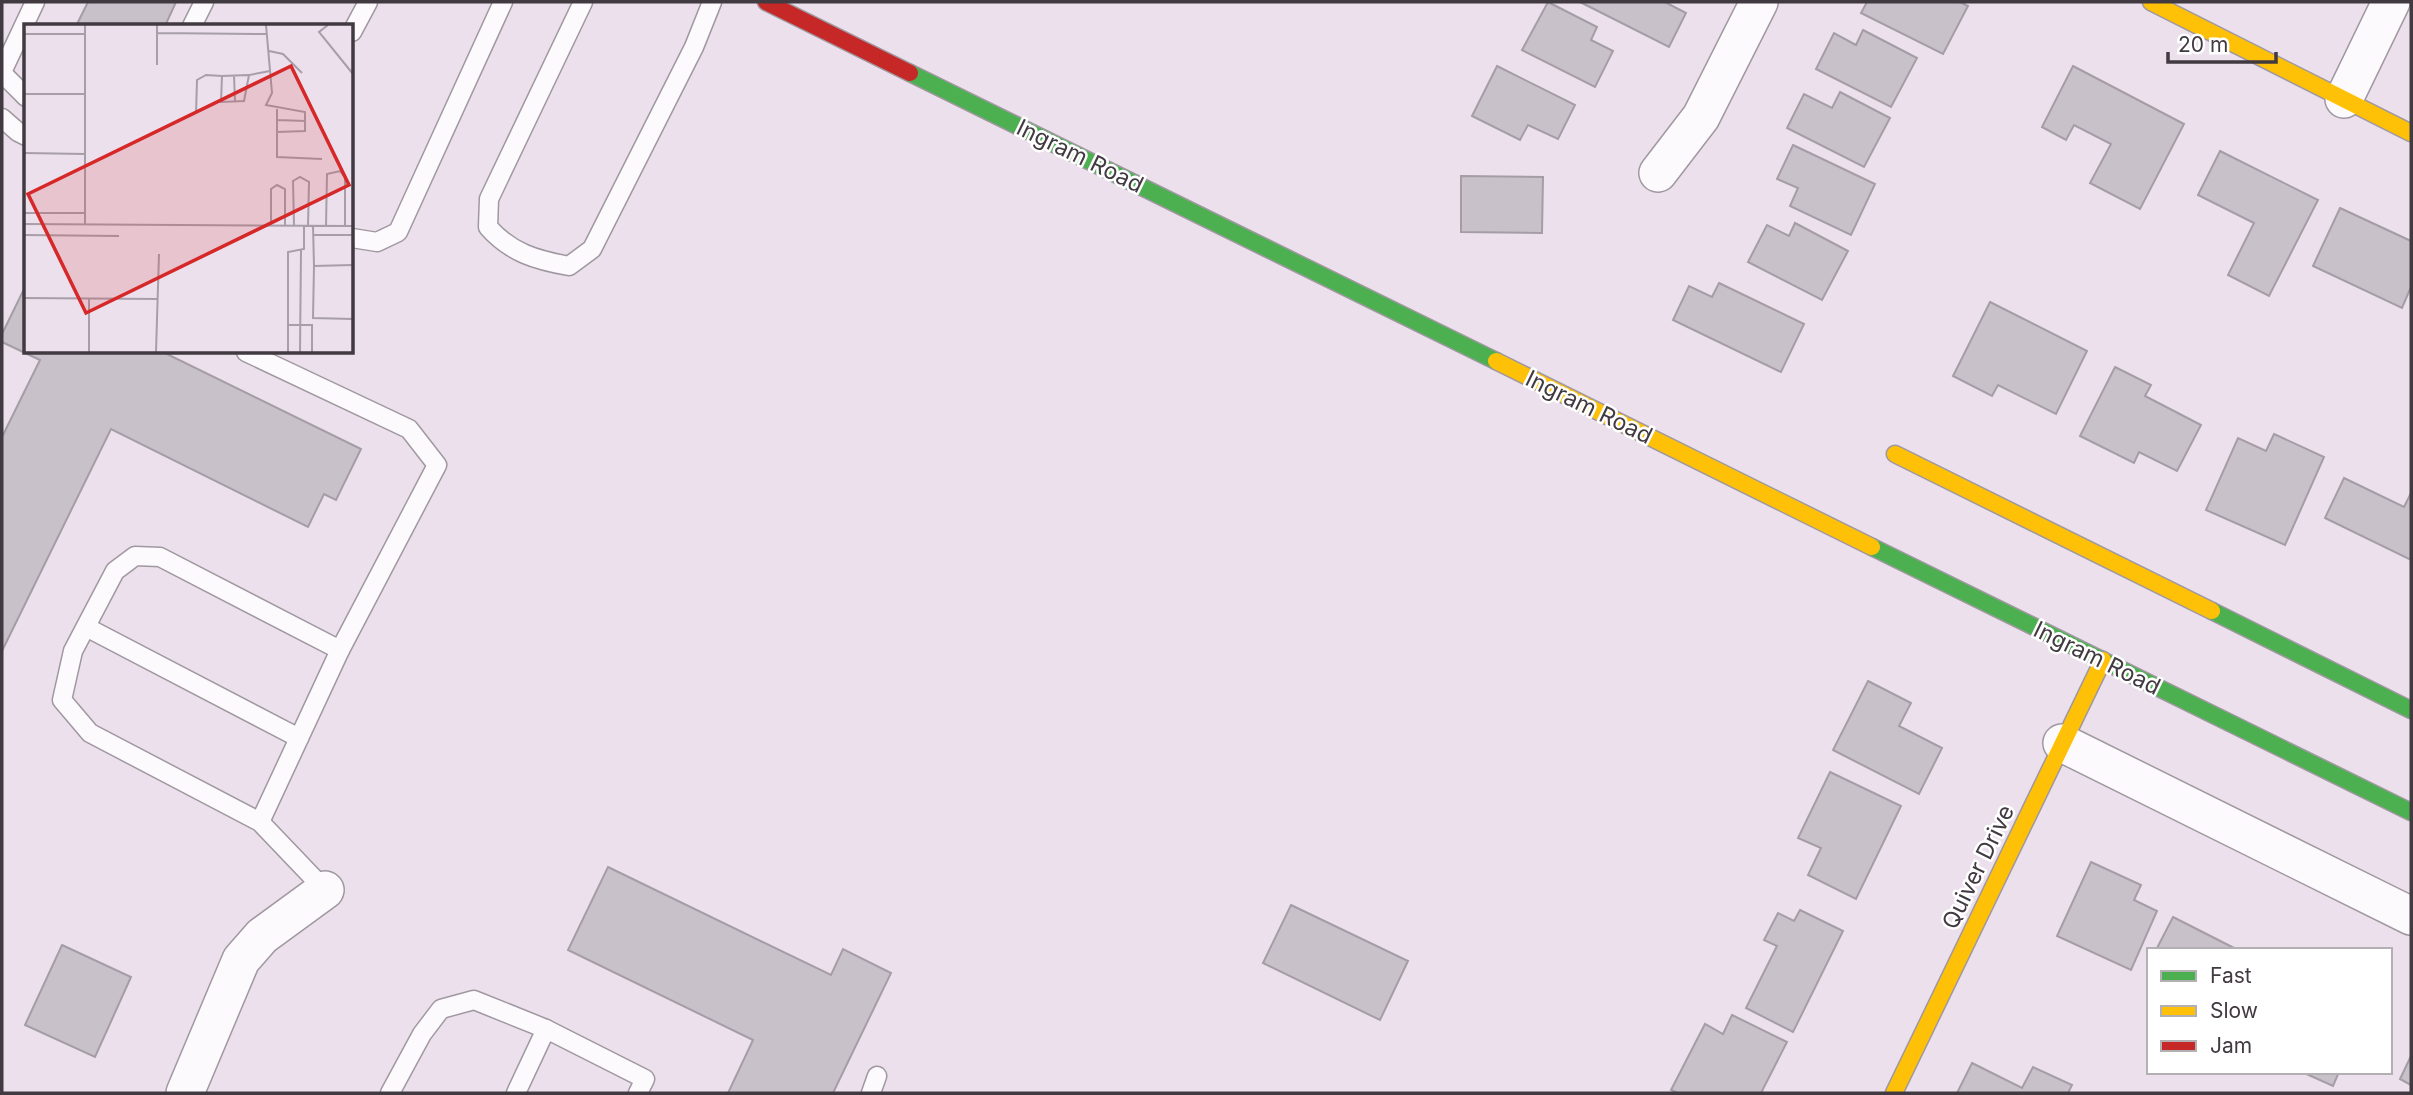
<svg xmlns="http://www.w3.org/2000/svg" width="2413" height="1095" font-family="Inter,sans-serif">
<rect width="100%" height="100%" fill="#ebe0ec"/>
<g fill="#c8c1ca" stroke="#a49da6" stroke-width="2">
<polygon points="88,2 176,2 165,26 76,26"/>
<polygon points="1548,2 1597,27 1591,40 1613,51 1595,87 1522,50"/>
<polygon points="1580,2 1665,2 1686,13 1669,47"/>
<polygon points="1867,2 1960,2 1968,6 1943,54 1861,13"/>
<polygon points="1863,30 1917,58 1891,107 1816,69 1834,33 1856,45"/>
<polygon points="1497,66 1575,105 1558,139 1528,125 1520,140 1472,116"/>
<polygon points="2073,66 2184,124 2140,209 2090,183 2111,144 2074,125 2066,140 2042,127"/>
<polygon points="1840,92 1890,118 1864,167 1787,128 1804,94 1832,108"/>
<polygon points="1793,145 1875,184 1851,235 1790,206 1798,188 1777,179"/>
<polygon points="2220,151 2318,200 2269,296 2228,275 2254,223 2198,195"/>
<polygon points="1461,176 1543,177 1542,233 1461,232"/>
<polygon points="2340,208 2411,241 2411,287 2402,308 2313,266"/>
<polygon points="1795,223 1848,251 1822,300 1748,262 1767,225 1789,236"/>
<polygon points="1719,283 1804,324 1781,372 1673,320 1689,286 1712,297"/>
<polygon points="26,285 26,352 163,352 361,449 336,500 324,494 308,527 111,429 2,651 2,437 40,360 2,342 2,334"/>
<polygon points="1990,302 2087,351 2056,414 1998,385 1992,396 1953,376"/>
<polygon points="2115,367 2151,385 2145,396 2201,425 2177,471 2139,452 2134,463 2080,436"/>
<polygon points="2274,434 2324,457 2285,545 2206,510 2238,438 2266,451"/>
<polygon points="2344,478 2404,507 2411,493 2411,560 2325,518"/>
<polygon points="1868,681 1911,703 1899,726 1942,748 1919,794 1833,750"/>
<polygon points="1830,772 1901,806 1856,899 1808,875 1821,848 1798,838"/>
<polygon points="2091,862 2141,885 2134,900 2157,911 2131,970 2057,936"/>
<polygon points="608,867 831,975 843,949 891,973 833,1093 728,1093 753,1040 568,950"/>
<polygon points="1291,905 1408,961 1380,1020 1263,963"/>
<polygon points="1800,910 1843,931 1793,1032 1746,1008 1777,946 1764,940 1778,913 1794,921"/>
<polygon points="2173,917 2238,950 2156,950"/>
<polygon points="62,945 131,977 95,1057 25,1025"/>
<polygon points="1732,1015 1787,1042 1761,1093 1678,1093 1671,1090 1705,1024 1723,1034"/>
<polygon points="2411,1056 2411,1085 2400,1079"/>
<polygon points="1972,1063 2022,1088 2033,1067 2072,1085 2068,1093 1957,1093"/>
<polygon points="2302,1072 2339,1072 2333,1086"/>
</g>
<g fill="none" stroke-linecap="round" stroke-linejoin="round">
<g stroke="#a098a1" stroke-width="21">
<g id="lane">
<path d="M583 2 489 199 488 227C511 253 536 260 569 266L592 249 694 47 712 2"/>
<polyline points="192,26 204,2"/>
<polyline points="352,32 368,2"/>
<polyline points="2,72 35,2"/>
<polyline points="2,73 26,97"/>
<polyline points="2,118 18,132 26,136"/>
<polyline points="352,238 377,242 398,232 503,2"/>
<polyline points="246,352 409,429 437,465 340,650"/>
<polyline points="86,627 299,738"/>
<polyline points="260,822 340,650 160,557 135,556 115,571 73,651 62,700 90,733 260,822 325,890"/>
<polyline points="390,1093 422,1034 441,1009 474,1000 546,1029 645,1079 638,1093"/>
<polyline points="516,1093 546,1029"/>
<polyline points="871,1093 877,1076"/>
</g>
</g>
<g stroke="#a098a1" stroke-width="40">
<g id="street">
<polyline points="2344,99 2391,2"/>
<polyline points="1658,173 1701,117 1759,2"/>
<polyline points="2062,743 2411,916"/>
<polyline points="185,1093 241,960 262,936 325,890"/>
</g>
</g>
<g stroke="#a098a1" stroke-width="19">
<g id="fast">
<polyline points="910,73 1496,361"/>
<polyline points="1872,547 2411,812"/>
<polyline points="2212,611 2411,710"/>
</g>
</g>
<g stroke="#a098a1" stroke-width="19">
<g id="slow">
<polyline points="2151,2 2411,133"/>
<polyline points="1496,361 1872,547"/>
<polyline points="1895,454 2212,611"/>
<polyline points="1894,1093 2103,660"/>
</g>
</g>
<g stroke="#a098a1" stroke-width="19">
<polyline id="jam" points="766,2 910,73"/>
</g>
<use href="#lane" stroke="#fcfafc" stroke-width="18"/>
<use href="#street" stroke="#fcfafc" stroke-width="37"/>
<use href="#fast" stroke="#4caf50" stroke-width="16"/>
<use href="#slow" stroke="#ffc107" stroke-width="16"/>
<use href="#jam" stroke="#c62828" stroke-width="16"/>
</g>
<g text-anchor="middle" stroke-width="5" stroke-linejoin="round" paint-order="stroke">
<g font-size="23" fill="#413a41" stroke="#fff">
<text transform="translate(1080 156) rotate(26)" y="8">Ingram Road</text>
<text transform="translate(1589 407) rotate(26)" y="8">Ingram Road</text>
<text transform="translate(2097 658) rotate(26)" y="8">Ingram Road</text>
<text transform="translate(1978 867) rotate(-64)" y="8">Quiver Drive</text>
</g>
</g>
<g transform="translate(24 24)">
<rect width="329" height="329" fill="#ebe0ec"/>
<path fill="none" stroke="#a79ea8" stroke-width="2" d="M61 1V201M133 1V41M242 1 248 69 242 81 281 88V107L253 108V85M304 1 295 8 329 50M133 9 243 10M0 10H61M245 27 259 30 278 49M210 51 211 78M225 51 198 52 197 78 220 77 225 51 246 47M0 70H61M172 90 173 56 182 51 198 52M253 96 282 97M253 108V133L298 135M0 129 61 130M0 189H61M0 200 329 202M247 201V165L253 161 261 165V201M270 201 269 157 276 153 285 158 284 202M289 202 290 242 329 241M302 202 303 150 316 147 321 153V202M0 211 95 212M290 211H329M290 242 289 294 329 295M0 274 133 275M65 274V328M264 301H288V328M132 328 135 230M264 328V228L280 225V201M276 328 277 226"/>
<path fill="#d62828" fill-opacity="0.15" stroke="#d62828" stroke-width="3.5" d="M267 42 325 161 62 289 4 170Z"/>
<rect width="329" height="329" fill="none" stroke="#413a41" stroke-width="3.5"/>
</g>
<rect width="2413" height="1095" fill="none" stroke="#413a41" stroke-width="7"/>
<rect x="2147" y="948" width="245" height="126" fill="#ffffff" stroke="#b3b0b3" stroke-width="2"/>
<rect x="2161" y="971" width="35" height="10" fill="#4caf50" stroke="#b3b0b3" stroke-width="2"/>
<text x="2210" y="983" font-size="21" fill="#413a41">Fast</text>
<rect x="2161" y="1006" width="35" height="10" fill="#ffc107" stroke="#b3b0b3" stroke-width="2"/>
<text x="2210" y="1018" font-size="21" fill="#413a41">Slow</text>
<rect x="2161" y="1041" width="35" height="10" fill="#c62828" stroke="#b3b0b3" stroke-width="2"/>
<text x="2210" y="1053" font-size="21" fill="#413a41">Jam</text>
<path d="M2168 52v10h108v-10" fill="none" stroke="#413a41" stroke-width="3.5"/>
<text x="2178" y="52" font-size="21" fill="#413a41" stroke="#ffffff" stroke-width="5" paint-order="stroke">20 m</text>
</svg>
